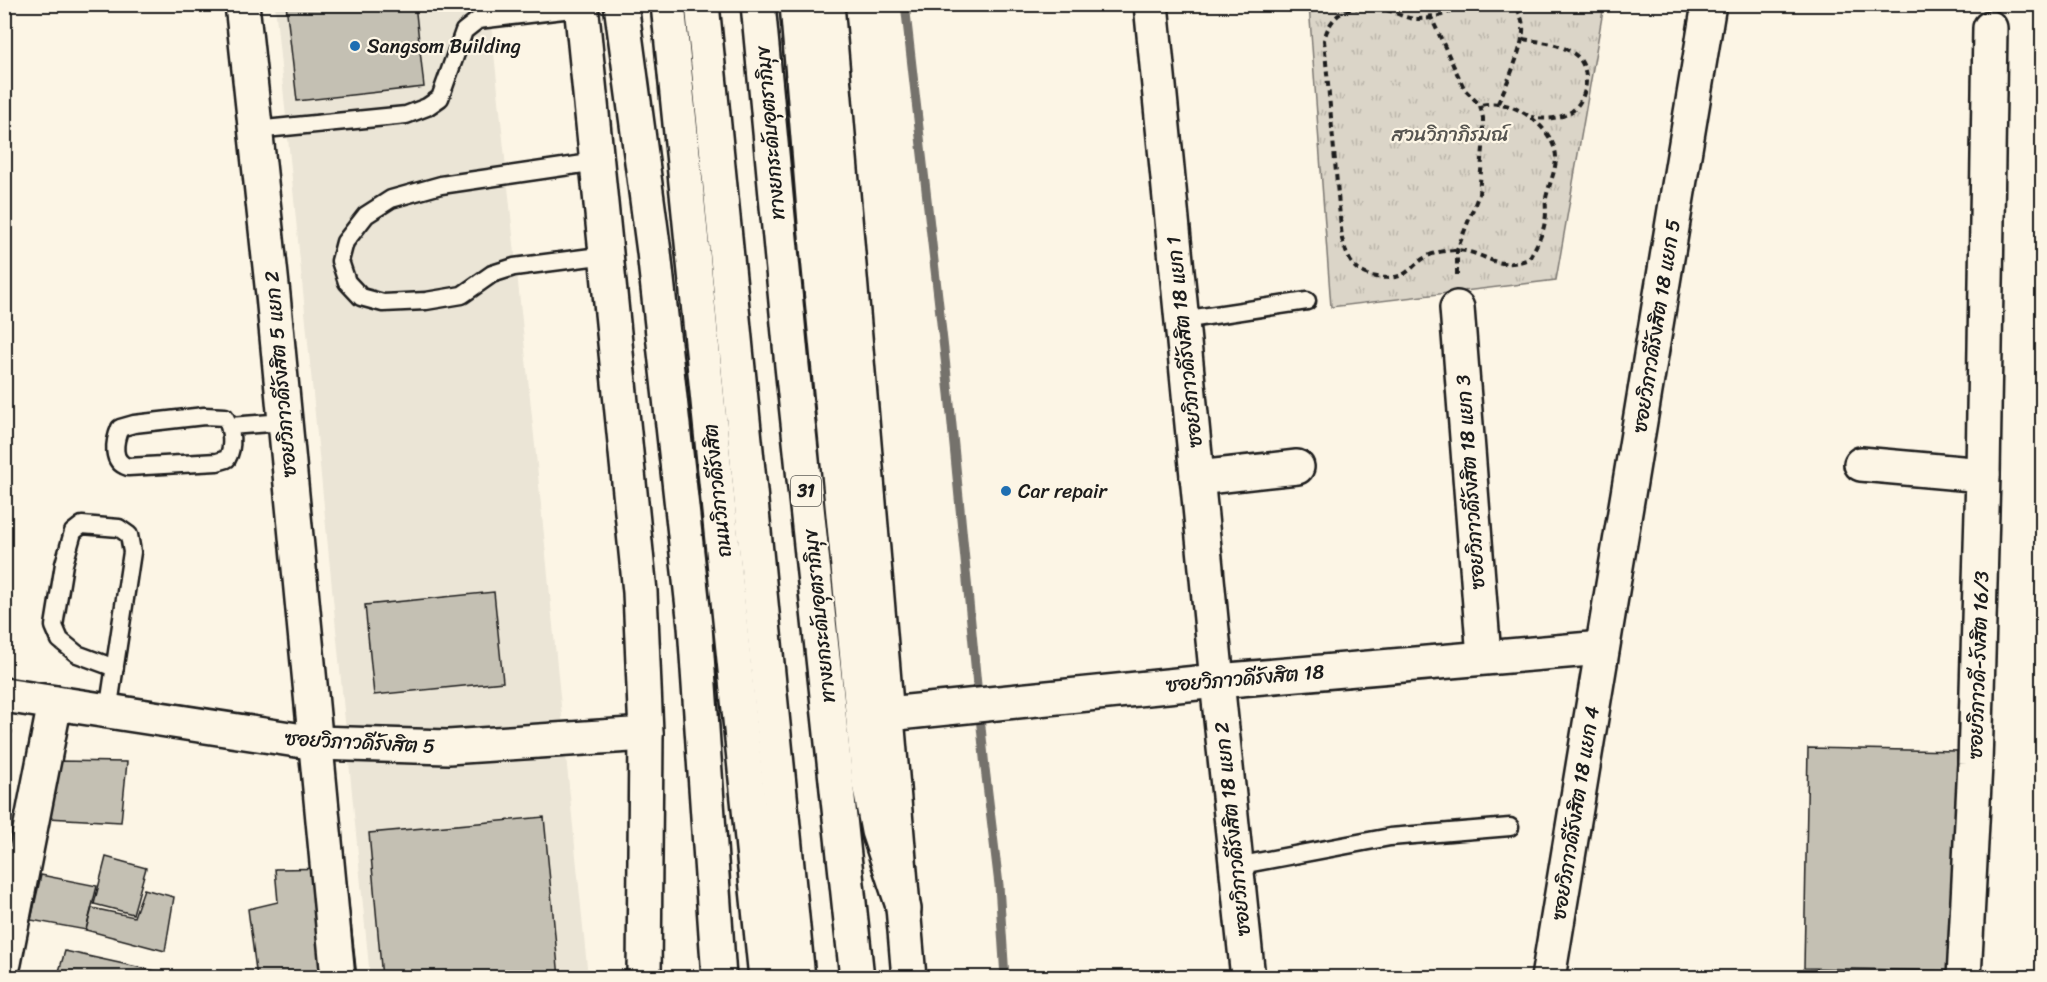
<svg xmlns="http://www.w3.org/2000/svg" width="2047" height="982" font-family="Sriracha,'Playpen Sans Thai',sans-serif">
<defs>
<pattern id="park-tufts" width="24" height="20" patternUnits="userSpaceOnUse" patternTransform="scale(1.5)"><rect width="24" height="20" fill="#dbd5c8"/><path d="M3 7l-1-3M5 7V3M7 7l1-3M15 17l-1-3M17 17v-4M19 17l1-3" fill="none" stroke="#bbb6ab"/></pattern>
</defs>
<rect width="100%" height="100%" fill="#fcf5e5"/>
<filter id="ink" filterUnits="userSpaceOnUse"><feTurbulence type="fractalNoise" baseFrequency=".0167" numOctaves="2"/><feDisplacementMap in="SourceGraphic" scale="12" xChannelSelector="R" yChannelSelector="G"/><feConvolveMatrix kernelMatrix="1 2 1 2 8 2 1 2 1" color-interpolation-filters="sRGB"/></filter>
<g filter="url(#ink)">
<polygon fill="#ebe5d6" points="275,5 489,5 536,455 588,977 370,977"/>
<polygon fill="url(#park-tufts)" stroke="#7c7872" stroke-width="1.5" points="1309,5 1604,5 1556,280 1331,307"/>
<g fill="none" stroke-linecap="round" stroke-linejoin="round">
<polyline stroke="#75726c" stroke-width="9" points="905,4 949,394 985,768 999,885 1005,978"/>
</g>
<g fill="#c4c0b3" stroke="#1c1c1c" stroke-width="1.5">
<polygon points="286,4 415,4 424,87 297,101"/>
<polygon points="494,592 503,682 374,695 365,605"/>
<polygon points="4,730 12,731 4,772"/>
<polygon points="1808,748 1957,751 1953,971 1804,968"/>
<polygon points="55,761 127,762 121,822 48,818"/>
<polygon points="544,817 559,978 382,978 369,833"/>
<polygon points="106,857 146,868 133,914 94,904"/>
<polygon points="345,868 357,978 257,978 248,909 278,902 275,869"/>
<polygon points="41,875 97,886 86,930 31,920"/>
<polygon points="144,889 174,897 165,951 86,930 92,908 134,917"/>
<polygon points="65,951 187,978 57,978"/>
</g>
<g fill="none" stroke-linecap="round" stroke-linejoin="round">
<g stroke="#1c1c1c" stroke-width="21">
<g id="lane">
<polyline points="255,130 406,115 427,107 440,98 464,31 478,20 581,8"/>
<polyline points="597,162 441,185 391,199 366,215 345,242 340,261 347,282 361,297 383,303 426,301 462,295 492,274 514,267 607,255"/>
<polyline points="1182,320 1307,301"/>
<path d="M204 416 225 417C232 429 234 447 227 459L217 462 128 467C111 462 114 442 120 428L134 424Z"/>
<polyline points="230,426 285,422"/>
<polyline points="108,712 132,552 129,535 119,528 82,525 73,532 64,564 54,626 60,640 77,654 115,668"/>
<polyline points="1236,866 1390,837 1510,827"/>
</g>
</g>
<g stroke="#1c1c1c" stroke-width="38">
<g id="street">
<polyline points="242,4 273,295 338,978"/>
<polyline points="1151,4 1217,681 1248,978"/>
<polyline points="1457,308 1484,657"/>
<polyline points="1861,464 1983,475 1975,764 1964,978"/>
<polyline points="1983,475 1990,28"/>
<polyline points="1197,478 1297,467"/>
<polyline points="4,695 316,743 448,747 646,734"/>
<polyline points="888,714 1217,681 1602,648"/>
<polyline points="4,963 55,703"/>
<polyline points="1548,978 1709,4"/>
</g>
</g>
<g stroke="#1c1c1c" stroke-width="38">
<g id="secondary">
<polyline points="581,4 640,592 646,734 644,978"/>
<polyline points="827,4 909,978"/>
</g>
</g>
<g stroke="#1c1c1c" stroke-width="38">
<g id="highway">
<polyline points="621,4 654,252 695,626 719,978"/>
<polyline points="668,4 766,978"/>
<polyline points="702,4 798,978"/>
<polyline points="758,4 792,366 857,978"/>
<polyline points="797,4 817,247 869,783 878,831 904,909"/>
</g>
</g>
<g stroke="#1c1c1c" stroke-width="4" stroke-dasharray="6 4.5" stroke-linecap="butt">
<polyline points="1430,4 1431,17 1455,69 1465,90 1480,105 1483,118 1483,148 1479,194 1457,250 1457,276"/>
<path d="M1461 4C1450 14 1433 19 1418 19 1406 19 1397 13 1387 10 1383 8 1377 9 1373 8 1347 6 1331 13 1324 40L1342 239C1345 248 1348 261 1356 268 1366 278 1392 281 1404 274 1412 269 1418 261 1426 257 1434 252 1448 250 1457 250 1488 252 1493 272 1529 259 1536 246 1543 235 1545 221 1547 213 1545 206 1546 198 1549 184 1556 171 1556 157 1555 132 1523 106 1499 104 1493 103 1486 104 1480 105"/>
<path d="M1523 39C1540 42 1558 43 1573 53 1592 65 1589 98 1572 111 1561 119 1544 120 1531 117"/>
<path d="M1498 103C1506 86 1525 44 1523 26 1522 18 1519 11 1514 4"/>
</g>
<use href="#lane" stroke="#fcf5e5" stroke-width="16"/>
<use href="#street" stroke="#fcf5e5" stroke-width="33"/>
<use href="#secondary" stroke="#fcf5e5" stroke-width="33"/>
<use href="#highway" stroke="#fcf5e5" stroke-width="33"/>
</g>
</g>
<g fill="#1f6fb2" stroke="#fcf5e5" stroke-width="2">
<circle cx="355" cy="46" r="6"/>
<circle cx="1006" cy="491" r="6"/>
</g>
<g text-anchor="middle" stroke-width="4.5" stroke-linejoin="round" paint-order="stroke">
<rect fill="#fcf5e5" stroke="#5f5d58" stroke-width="1.5" x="791" y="476" width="30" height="30" rx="4.5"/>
<g font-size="18" font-weight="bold" fill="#1c1c1c">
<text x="806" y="497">31</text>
</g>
<g font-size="20" fill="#1c1c1c" stroke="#fcf5e5" text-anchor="start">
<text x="367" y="53">Sangsom Building</text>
<text x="1018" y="498">Car repair</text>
</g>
<g font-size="20" fill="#1c1c1c" stroke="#fcf5e5">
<text transform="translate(770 133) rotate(-95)" y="7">ทางยกระดับอุตราภิมุข</text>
<text transform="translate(1656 326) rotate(-81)" y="7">ซอยวิภาวดีรังสิต 18 แยก 5</text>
<text transform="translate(1184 342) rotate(-96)" y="7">ซอยวิภาวดีรังสิต 18 แยก 1</text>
<text transform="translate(280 374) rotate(-95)" y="7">ซอยวิภาวดีรังสิต 5 แยก 2</text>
<text transform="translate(1470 482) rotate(-94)" y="7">ซอยวิภาวดีรังสิต 18 แยก 3</text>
<text transform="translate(717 491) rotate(-96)" y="7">ถนนวิภาวดีรังสิต</text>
<text transform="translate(819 616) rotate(-96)" y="7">ทางยกระดับอุตราภิมุข</text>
<text transform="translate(1978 665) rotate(-88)" y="7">ซอยวิภาวดี-รังสิต 16/3</text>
<text transform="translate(1245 678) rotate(-5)" y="7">ซอยวิภาวดีรังสิต 18</text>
<text transform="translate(360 742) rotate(3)" y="7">ซอยวิภาวดีรังสิต 5</text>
<text transform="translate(1575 813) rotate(-81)" y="7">ซอยวิภาวดีรังสิต 18 แยก 4</text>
<text transform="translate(1232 829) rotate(-96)" y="7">ซอยวิภาวดีรังสิต 18 แยก 2</text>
</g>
<g font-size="20" fill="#555450" stroke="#fcf5e5">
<text x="1450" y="141">สวนวิภาภิรมณ์</text>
</g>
</g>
<rect width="2047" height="982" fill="none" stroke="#fcf5e5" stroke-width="24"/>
<rect x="12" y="12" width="2023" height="958" fill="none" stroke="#1c1c1c" stroke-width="2" filter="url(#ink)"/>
</svg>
